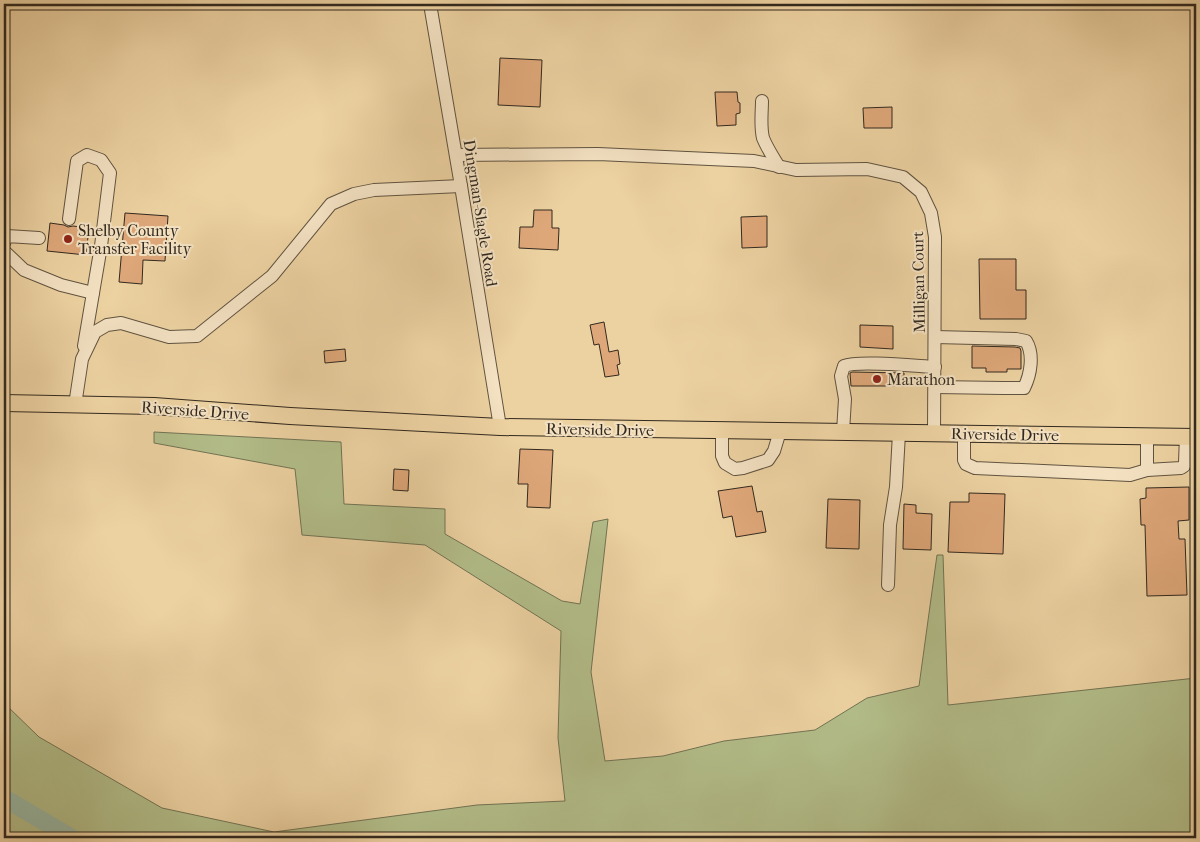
<svg xmlns="http://www.w3.org/2000/svg" width="1200" height="842" font-family="'IM FELL French Canon',serif">
<rect width="100%" height="100%" fill="#ecd1a1"/>
<filter id="stains"><feTurbulence type="fractalNoise" baseFrequency=".004" numOctaves="4"/><feColorMatrix values="0 0 0 0 .2 0 0 0 0 .09 0 0 0 0 .02 0 0 0 .5 -.17"/></filter>
<radialGradient id="worn" r=".72"><stop offset=".6" stop-color="#630" stop-opacity="0"/><stop offset="1" stop-color="#630" stop-opacity=".3"/></radialGradient>
<polygon fill="#b2bd89" stroke="#727354" points="154,432 341,442 344,504 445,509 445,534 562,601 580,604 593,522 608,519 591,672 605,761 663,756 724,741 815,730 867,698 919,686 937,555 943,555 948,705 1196,678 1196,838 4,838 4,703 39,737 162,808 274,832 477,805 565,801 558,738 561,631 425,545 302,535 295,469 154,443"/>
<g fill="none" stroke-linecap="round" stroke-linejoin="round">
<polyline stroke="#99b7a3" stroke-width="18" points="4,798 72,838"/>
</g>
<g fill="#dea779" stroke="#32291f">
<polygon points="500,58 542,60 540,107 498,105"/>
<polygon points="715,92 737,92 738,102 740,103 740,113 736,114 736,125 717,126"/>
<polygon points="892,107 892,128 864,128 863,108"/>
<polygon points="534,210 552,210 552,228 559,228 558,250 519,248 520,227 533,227"/>
<polygon points="125,213 168,216 165,261 143,260 142,284 119,282"/>
<polygon points="767,216 767,247 742,248 741,217"/>
<polygon points="50,223 64,225 68,227 73,226 89,228 86,255 47,251"/>
<polygon points="979,259 1016,259 1016,290 1026,290 1026,319 980,319"/>
<polygon points="604,322 609,352 618,350 620,364 617,365 619,375 605,377 599,344 594,345 590,325"/>
<polygon points="860,325 893,326 893,349 860,347"/>
<polygon points="972,346 1015,347 1020,348 1021,351 1021,369 1007,369 1007,372 986,372 986,368 972,368"/>
<polygon points="345,349 346,361 325,363 324,351"/>
<polygon points="852,372 904,373 904,386 851,386 850,373"/>
<polygon points="520,449 553,450 550,508 527,507 528,484 518,484"/>
<polygon points="394,469 409,470 408,491 393,490"/>
<polygon points="752,486 757,512 762,511 766,532 736,537 732,516 723,518 718,491"/>
<polygon points="1189,487 1189,520 1178,521 1179,539 1185,539 1187,595 1147,596 1145,525 1141,525 1140,499 1146,498 1146,488"/>
<polygon points="969,493 1005,494 1003,554 948,552 950,502 969,502"/>
<polygon points="828,499 860,500 859,549 826,548"/>
<polygon points="904,504 916,505 916,513 932,514 931,550 903,549"/>
</g>
<g fill="none" stroke-linecap="round" stroke-linejoin="round">
<g stroke="#605340" stroke-width="14">
<g id="minor">
<polyline points="430,4 461,186 500,427"/>
<path d="M762 101C762 112 760 126 763 138 767 148 773 157 779 167"/>
<polyline points="456,155 598,154 754,161 796,170 867,169 903,177 921,192 931,213 935,237 934,433"/>
<polyline points="69,219 77,161 87,155 101,160 110,173 101,246 93,293"/>
<polyline points="4,243 7,236 39,238"/>
<polyline points="4,251 24,270 61,285 93,293 84,346"/>
<path d="M935 387 1003 388H1024C1031 374 1034 354 1026 341L1016 339 935 337"/>
<polyline points="75,405 82,359 95,332 107,325 121,323 169,337 197,336 272,276 331,204 354,194 374,190 461,186"/>
<polyline points="722,431 722,456 725,463 735,469 743,468 768,460 774,451 780,431"/>
<path d="M843 432 845 399 841 376 844 366C858 360 916 366 935 367"/>
<polyline points="964,434 964,460 966,464 975,468 1130,475 1147,470 1181,468 1184,466 1185,462 1186,436"/>
<polyline points="1147,470 1147,435"/>
<polyline points="888,585 890,525 896,487 899,433"/>
</g>
</g>
<g stroke="#32291f" stroke-width="18">
<polyline id="major" points="4,403 154,406 290,416 500,427 1196,437"/>
</g>
<use href="#minor" stroke="#f3e1c2" stroke-width="12"/>
<use href="#major" stroke="#ecd1a1" stroke-width="16"/>
</g>
<g fill="#8f2418" stroke="#f3e1c2" stroke-width="2">
<circle cx="68" cy="239" r="5"/>
<circle cx="877" cy="379" r="5"/>
</g>
<g text-anchor="middle" stroke-width="4" stroke-linejoin="round" paint-order="stroke">
<g font-size="16" fill="#32291f" stroke="#f3e1c2">
<text transform="translate(481 213) rotate(81)" y="6">Dingman-Slagle Road</text>
<text transform="translate(918 282) rotate(-91)" y="6">Milligan Court</text>
<text transform="translate(195 410) rotate(4)" y="6">Riverside Drive</text>
<text transform="translate(600 429) rotate(1)" y="6">Riverside Drive</text>
<text transform="translate(1005 434) rotate(1)" y="6">Riverside Drive</text>
</g>
<g font-size="16" fill="#32291f" stroke="#f3e1c2" text-anchor="start">
<text x="78" y="236">Shelby County<tspan x="78" dy="18">Transfer Facility</tspan></text>
<text x="887" y="385">Marathon</text>
</g>
</g>
<rect width="1200" height="842" fill="none" stroke="#ecd1a1" stroke-width="20"/>
<rect x="5" y="5" width="1190" height="832" fill="none" stroke="#32291f" stroke-width="2.5"/>
<rect x="10" y="10" width="1180" height="822" fill="none" stroke="#32291f"/>
<rect width="100%" height="100%" filter="url(#stains)"/>
<rect width="100%" height="100%" fill="url(#worn)"/>
</svg>
